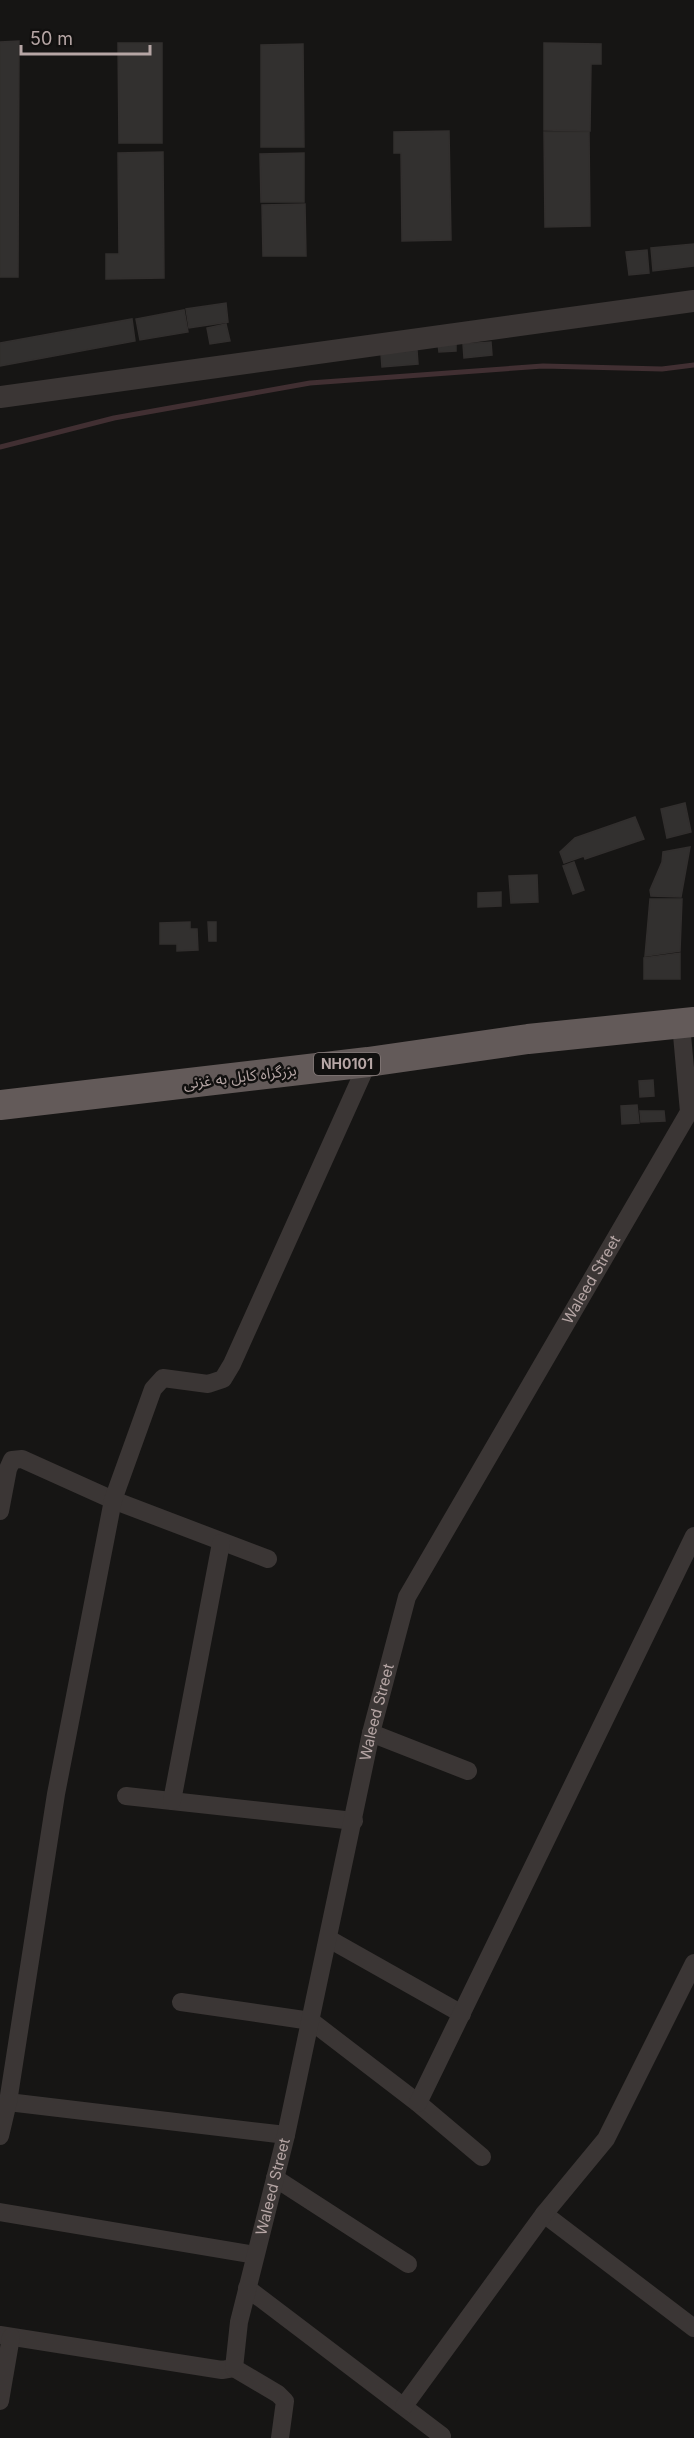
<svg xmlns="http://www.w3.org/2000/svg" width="694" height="2438" font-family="Inter,'Noto Sans Arabic',sans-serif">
<rect width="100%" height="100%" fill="#161514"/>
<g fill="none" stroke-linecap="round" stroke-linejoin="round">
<polyline stroke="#412f32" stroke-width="5" points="0,447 114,418 310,383 543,366 662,369 694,365"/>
</g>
<g fill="#32302f" stroke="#322f2e" stroke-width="1.5">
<polygon points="19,41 18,277 0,277 0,42"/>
<polygon points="118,43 162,43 162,143 119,143"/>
<polygon points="544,43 601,44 601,64 591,64 590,131 544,130"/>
<polygon points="303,44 304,147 261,147 261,45"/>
<polygon points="449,131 451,240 402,241 401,153 394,153 394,132"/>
<polygon points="544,132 589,132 590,226 545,227"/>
<polygon points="163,152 164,278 106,279 106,254 119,254 118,153"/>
<polygon points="304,153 304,202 261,202 260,154"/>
<polygon points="305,204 306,256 263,256 262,205"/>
<polygon points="694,244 694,266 653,271 651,248"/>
<polygon points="647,250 649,273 629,275 626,252"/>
<polygon points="226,303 228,322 189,328 186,309"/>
<polygon points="184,310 188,332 140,340 136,319"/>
<polygon points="132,319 135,341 0,366 0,343"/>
<polygon points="226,324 230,341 210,344 207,328"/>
<polygon points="491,342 492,355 464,358 463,344"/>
<polygon points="456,343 456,351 439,352 438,344"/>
<polygon points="417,350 418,364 382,367 381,354"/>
<polygon points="685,803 691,832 667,838 661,809"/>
<polygon points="635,817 644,839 585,859 584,856 564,863 560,852 575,838"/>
<polygon points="690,847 681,897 651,896 650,890 662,862 663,852"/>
<polygon points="574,862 584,890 573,894 563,866"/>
<polygon points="537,875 538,902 511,903 509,876"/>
<polygon points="501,892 501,906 478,907 478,893"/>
<polygon points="650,899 682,899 680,951 645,956"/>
<polygon points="190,922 190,929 197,929 198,950 177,951 177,944 160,944 160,923"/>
<polygon points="208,922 216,922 216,941 209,941"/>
<polygon points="680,953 680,979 644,979 644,958"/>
<polygon points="653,1080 654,1096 640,1097 639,1081"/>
<polygon points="637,1105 639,1123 622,1124 621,1106"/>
<polygon points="640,1111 664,1111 665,1121 641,1122"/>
</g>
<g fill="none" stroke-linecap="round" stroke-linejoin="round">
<g stroke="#3b3635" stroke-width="18">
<polyline points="0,1511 8,1469 12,1460 22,1459 113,1500 268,1559"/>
<polyline points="371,1733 468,1771"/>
<polyline points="126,1796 354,1821"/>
<polyline points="172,1801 221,1543"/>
<polyline points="329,1939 462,2014"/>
<polyline points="181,2002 311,2021 418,2103 482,2157"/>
<polyline points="8,2102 286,2135"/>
<polyline points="418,2103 694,1536"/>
<polyline points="0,2136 8,2102 56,1794 113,1500 153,1389 163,1378 208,1384 223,1379 232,1364 368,1062"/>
<polyline points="275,2178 408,2264"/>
<polyline points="0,2212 255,2255"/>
<polyline points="544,2214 694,2328"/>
<polyline points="247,2288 442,2436"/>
<polyline points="0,2335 222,2370 234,2368"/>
<polyline points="0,2401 11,2337"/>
<polyline points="404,2406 544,2214 606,2139 694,1963"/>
<path id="s1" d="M280 2438 285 2401 278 2394 234 2368 239 2322 286 2135 371 1733 407 1597 689 1112 681 1024"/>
</g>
<polyline stroke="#3b3635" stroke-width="22" points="0,397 694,301"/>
<polyline stroke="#635a59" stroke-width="30" points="0,1105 368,1062 528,1039 694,1022"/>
</g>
<g text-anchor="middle" stroke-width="5" stroke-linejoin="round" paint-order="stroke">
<rect fill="#11100f" stroke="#847978" stroke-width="1.5" x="314" y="1053" width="66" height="22" rx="4.5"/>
<g font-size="14" font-weight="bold" fill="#b6a6a5">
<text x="347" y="1069">NH0101</text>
</g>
<g font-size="15" fill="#b6a6a5" stroke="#11100f">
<text transform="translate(240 1077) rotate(-7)" y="5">بزرگراه کابل به غزنی</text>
<text dy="5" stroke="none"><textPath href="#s1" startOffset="1256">Waleed Street</textPath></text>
<text dy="5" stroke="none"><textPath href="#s1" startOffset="770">Waleed Street</textPath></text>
<text dy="5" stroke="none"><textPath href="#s1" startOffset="284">Waleed Street</textPath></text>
</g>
</g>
<path d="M21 45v9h129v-9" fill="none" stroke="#b6a6a5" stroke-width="3"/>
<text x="30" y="45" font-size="18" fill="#b6a6a5" stroke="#11100f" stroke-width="4.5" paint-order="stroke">50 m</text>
</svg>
